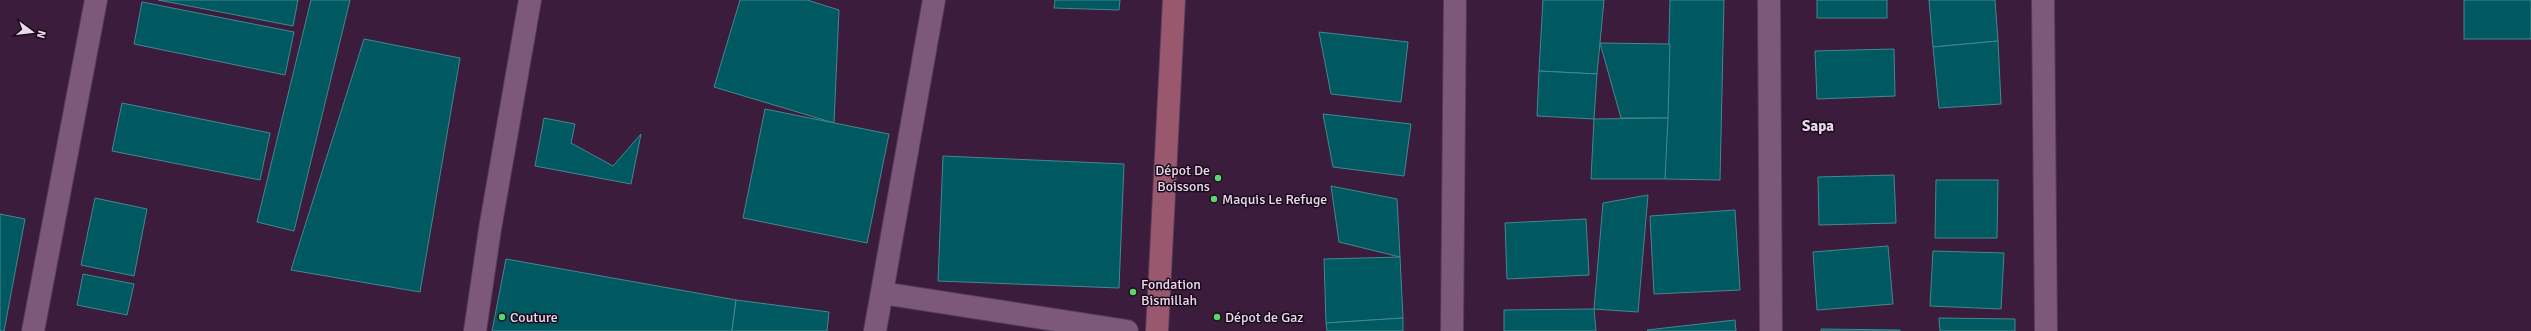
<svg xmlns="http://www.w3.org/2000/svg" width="2531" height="331" font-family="Signika,sans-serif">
<rect width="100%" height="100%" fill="#3b1c3c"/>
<g fill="#005961" stroke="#438890">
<polygon points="158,0 298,0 293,26"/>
<polygon points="311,0 350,0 294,231 257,222"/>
<polygon points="740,0 807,0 839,10 834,123 714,87"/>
<polygon points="1055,0 1120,0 1119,10 1054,8"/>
<polygon points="1543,0 1604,0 1597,74 1539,71"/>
<polygon points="1670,0 1724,0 1720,180 1665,179"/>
<rect x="1817" y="0" width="70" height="18"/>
<polygon points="1929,0 1995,0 1998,41 1933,47"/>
<rect x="2464" y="0" width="67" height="39"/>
<polygon points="142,2 294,32 285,75 134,44"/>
<polygon points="1319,32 1408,42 1401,102 1331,94"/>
<polygon points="364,39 460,58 420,292 291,270"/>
<polygon points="1998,41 2001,104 1939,108 1933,47"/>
<polygon points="1600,43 1670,44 1668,118 1621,118"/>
<polygon points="1894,49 1895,96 1817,99 1815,51"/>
<polygon points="1539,71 1597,74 1594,119 1537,116"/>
<polygon points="122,103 270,133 260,180 112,151"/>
<polygon points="765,109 889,134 867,243 743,218"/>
<polygon points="1323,114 1411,124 1404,176 1333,167"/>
<polygon points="544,118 575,124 571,143 613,166 641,134 631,184 535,166"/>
<polygon points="1668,118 1665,179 1591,179 1594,119"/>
<polygon points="943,156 1124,164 1119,288 938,281"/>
<polygon points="1894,175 1896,223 1819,225 1818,177"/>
<polygon points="1936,180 1998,180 1997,238 1935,238"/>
<polygon points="1331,186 1397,199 1400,257 1339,242"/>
<polygon points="1648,195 1638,312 1594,309 1603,203"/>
<polygon points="95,198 147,209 134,276 81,265"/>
<polygon points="1735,210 1740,290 1654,294 1650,216"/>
<polygon points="0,214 25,219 4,331 0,331"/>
<polygon points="1586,219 1589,275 1507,279 1505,223"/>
<polygon points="1888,246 1893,304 1817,310 1813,252"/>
<polygon points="1933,251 2004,253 2001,309 1930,306"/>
<polygon points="1400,257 1403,318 1326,323 1324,259"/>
<polygon points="506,259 736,300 732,331 492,331"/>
<polygon points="83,274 134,284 127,315 77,305"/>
<polygon points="736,300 829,312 827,331 732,331"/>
<polygon points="1594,309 1596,331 1504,331 1504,310"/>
<polygon points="1403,318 1403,331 1327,331 1326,323"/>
<polygon points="1939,318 2015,319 2015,331 1940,331"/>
<polygon points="1735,320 1736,331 1648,331 1647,330"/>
<polygon points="1821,329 1900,330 1900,331 1821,331"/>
</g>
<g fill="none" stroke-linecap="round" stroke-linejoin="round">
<g stroke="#563b57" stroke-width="24">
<g id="street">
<polyline points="1769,0 1771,331"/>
<polyline points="2043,0 2046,331"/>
<polyline points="882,293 1127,331"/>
<polyline points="33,331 96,0"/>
<polyline points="475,331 490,229 530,0"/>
<polyline points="875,331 934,0"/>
<polyline points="1452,331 1455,0"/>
</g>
</g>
<g stroke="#563b57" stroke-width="24">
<polyline id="secondary" points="1157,331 1174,0"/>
</g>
<use href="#street" stroke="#7c587c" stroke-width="22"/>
<use href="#secondary" stroke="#9a586f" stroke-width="22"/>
</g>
<g fill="#5ed56c" stroke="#1a0d1b" stroke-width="1.5">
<circle cx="1218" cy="178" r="4"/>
<circle cx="1214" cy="199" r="4"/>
<circle cx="1133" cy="292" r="4"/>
<circle cx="502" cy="317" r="4"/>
<circle cx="1217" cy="317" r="4"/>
</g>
<g text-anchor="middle" stroke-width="3" stroke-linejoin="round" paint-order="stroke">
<g font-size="14" fill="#ecd8ec" stroke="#1a0d1b" text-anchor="start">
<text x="1210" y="175" text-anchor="end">Dépot De<tspan x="1210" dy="16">Boissons</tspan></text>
<text x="1222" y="204">Maquis Le Refuge</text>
<text x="1141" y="289">Fondation<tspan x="1141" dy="16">Bismillah</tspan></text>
<text x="510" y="322">Couture</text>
<text x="1225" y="322">Dépot de Gaz</text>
</g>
<g font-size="15" font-weight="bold" fill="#ecd8ec" stroke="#1a0d1b">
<text x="1818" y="131">Sapa</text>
</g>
</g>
<g transform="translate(32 32) rotate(105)" stroke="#1a0d1b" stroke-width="3" paint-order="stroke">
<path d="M0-3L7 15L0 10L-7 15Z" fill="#ecd8ec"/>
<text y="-6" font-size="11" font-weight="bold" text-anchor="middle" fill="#ecd8ec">N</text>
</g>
</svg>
